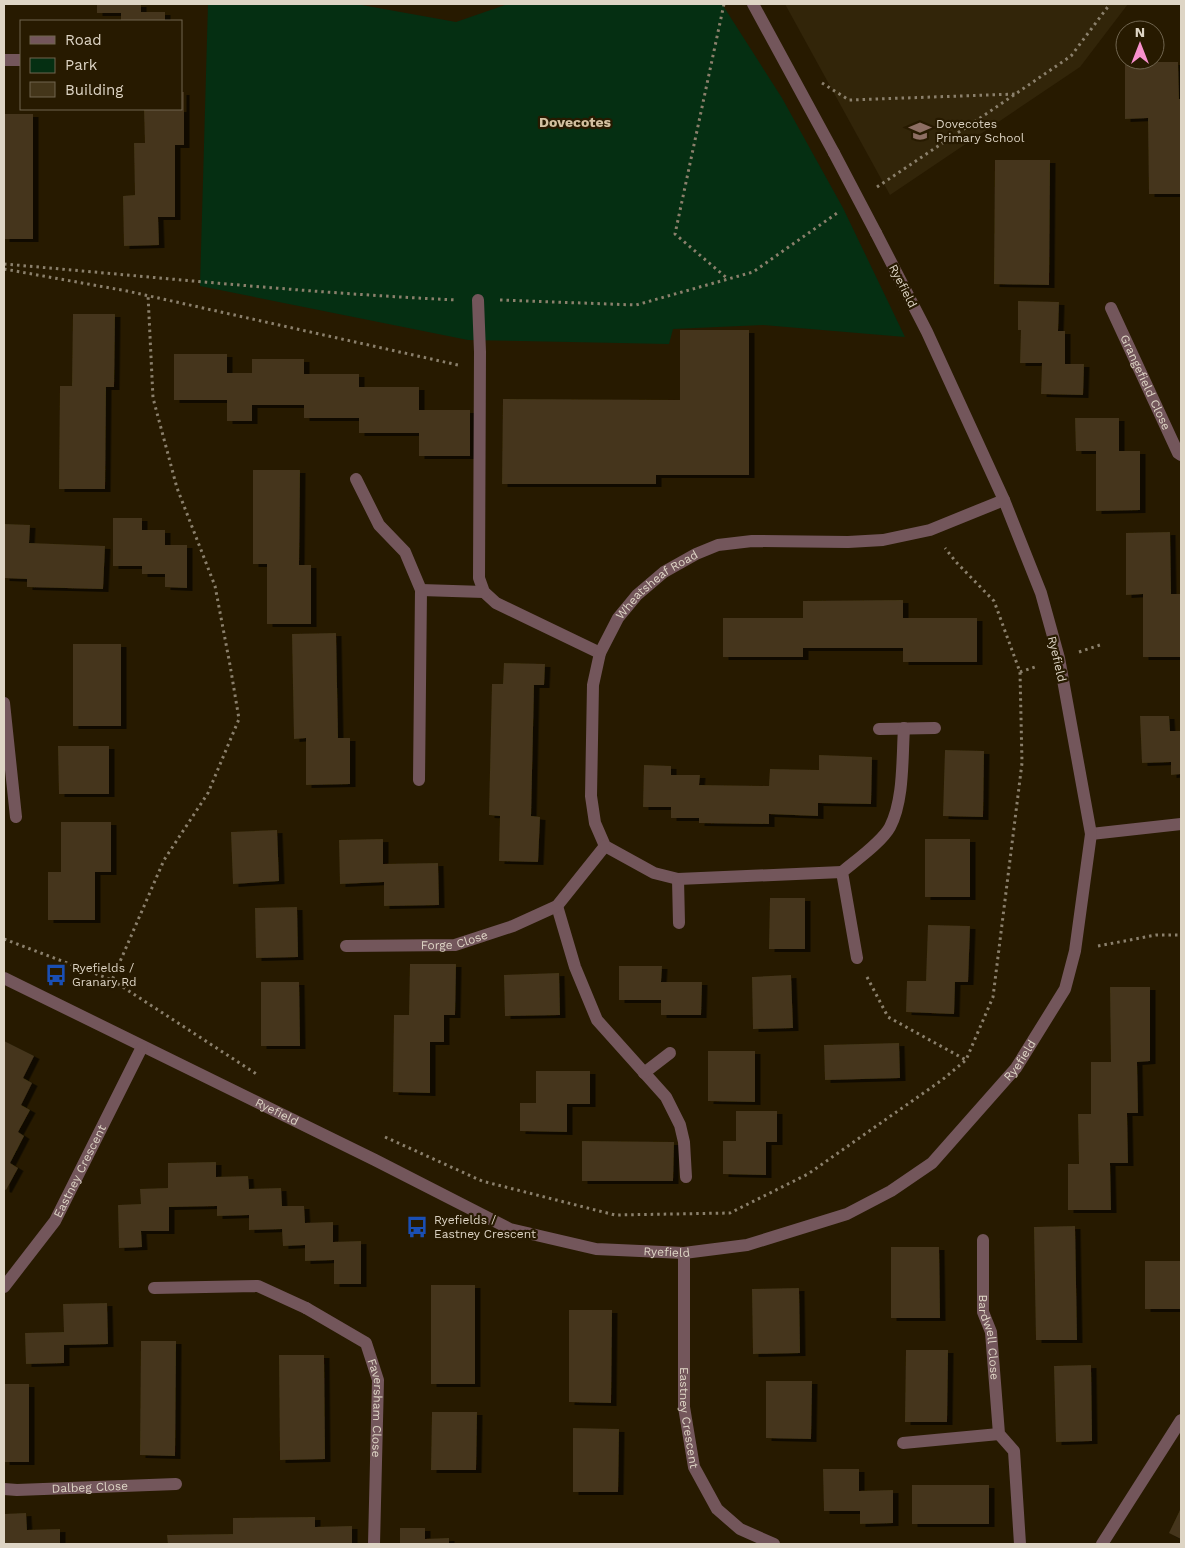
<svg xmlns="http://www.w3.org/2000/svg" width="1185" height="1548" font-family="'Work Sans',sans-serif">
<defs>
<filter id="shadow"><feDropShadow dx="5.5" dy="3" stdDeviation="0" flood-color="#0009"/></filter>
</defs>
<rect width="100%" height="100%" fill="#271a00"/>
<polygon fill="#322509" points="785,4 1128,4 1080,67 890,195"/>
<polygon fill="#052f12" points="208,4 356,4 456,22 508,4 722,4 782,98 843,208 905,337 763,325 673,329 669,344 468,340 200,286"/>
<g fill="#44361a" filter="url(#shadow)">
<polygon points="97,4 141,4 141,12 165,12 165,21 121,21 121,13 97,13"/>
<polygon points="1125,62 1178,62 1179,99 1181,99 1181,194 1149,194 1148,118 1125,119"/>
<polygon points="181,92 184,92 184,145 175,145 175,217 158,217 159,245 124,246 123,196 135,195 134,143 145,143 144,109 181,109"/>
<rect x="4" y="114" width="29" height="125"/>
<polygon points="995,160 1050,160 1049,285 994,284"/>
<polygon points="1018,301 1059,302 1058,331 1065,331 1065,364 1084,364 1083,395 1041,394 1042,363 1020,363 1021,330 1018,330"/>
<polygon points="73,314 115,314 114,387 106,387 105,489 59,489 60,386 72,386"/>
<polygon points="680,330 749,330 749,475 656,475 656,484 502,484 503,399 680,400"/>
<polygon points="174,354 227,354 227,373 252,373 252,359 304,359 304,374 359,374 359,387 419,387 419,410 470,410 470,456 419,456 419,433 359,433 359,418 304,418 304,405 252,405 252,421 227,421 227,400 174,400"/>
<polygon points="1075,418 1119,418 1119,451 1140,451 1140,510 1096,511 1096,451 1076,451"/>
<polygon points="253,470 300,470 299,565 311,565 311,624 267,624 267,564 253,564"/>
<polygon points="113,518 142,518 142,530 165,530 165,545 187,545 187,588 165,587 165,574 142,574 142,566 113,566"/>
<polygon points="4,524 30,525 29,543 105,546 103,589 27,587 27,579 4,578"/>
<polygon points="1170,532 1171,594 1181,594 1181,657 1143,657 1143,594 1126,595 1126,533"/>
<polygon points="903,600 903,618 977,618 977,662 903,662 903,648 803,648 803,657 723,657 723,618 803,618 803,601"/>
<polygon points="336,633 338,738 350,738 350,784 306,785 306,738 294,739 292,634"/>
<rect x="73" y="644" width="48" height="82"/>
<polygon points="504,663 545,664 544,685 534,685 531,816 540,817 538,862 499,861 500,816 489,815 492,684 503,684"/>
<polygon points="1140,716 1169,716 1170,731 1181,731 1181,774 1171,775 1171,762 1142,763"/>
<polygon points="58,746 109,746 109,794 59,794"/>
<polygon points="945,750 984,751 983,817 943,816"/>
<polygon points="819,755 872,757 871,804 818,803 818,816 769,814 769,824 699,823 699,818 671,818 671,807 643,807 644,765 671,766 671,775 700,775 699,785 769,786 770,769 819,770"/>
<polygon points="61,822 111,822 111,872 95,872 95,920 48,920 48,872 61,872"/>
<polygon points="277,830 279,881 233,884 231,832"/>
<polygon points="383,839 383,864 438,863 439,905 384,906 384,882 340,884 339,840"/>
<rect x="925" y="839" width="45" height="58"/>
<polygon points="770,898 805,898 805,949 769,949"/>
<polygon points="297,907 298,957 256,958 255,908"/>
<polygon points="928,925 970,926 968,982 955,982 954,1014 906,1012 907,981 926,981"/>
<polygon points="410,964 456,964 455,1015 444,1015 444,1042 430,1042 430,1093 393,1092 394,1015 409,1015"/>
<polygon points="619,966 662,966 661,982 702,982 701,1015 661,1015 661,1000 619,1000"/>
<polygon points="559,973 560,1015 505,1016 504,975"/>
<polygon points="791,975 793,1028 753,1029 752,977"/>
<polygon points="261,982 299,982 300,1046 261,1046"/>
<polygon points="1110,987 1150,987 1150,1061 1137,1062 1138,1113 1127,1113 1128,1163 1110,1163 1111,1210 1068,1210 1068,1164 1079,1164 1078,1114 1091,1114 1091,1062 1111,1062"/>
<polygon points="4,1041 34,1056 23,1078 32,1083 21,1105 30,1110 18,1132 24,1136 10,1163 18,1168 6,1190 4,1189"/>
<polygon points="899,1043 900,1078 825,1080 824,1045"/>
<polygon points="708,1051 755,1051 755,1102 708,1101"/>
<polygon points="536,1071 590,1071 590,1104 567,1104 567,1132 520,1131 520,1103 536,1103"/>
<polygon points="736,1111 777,1111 777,1142 766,1142 766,1175 723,1174 723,1141 736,1141"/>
<polygon points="582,1141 674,1142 673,1181 582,1181"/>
<polygon points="216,1162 216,1177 248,1176 249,1189 281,1188 282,1206 304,1206 305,1223 333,1222 333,1242 361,1241 361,1284 334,1284 334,1260 305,1261 305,1245 283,1246 282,1229 249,1230 249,1215 217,1216 217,1206 169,1207 169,1231 141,1231 142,1247 119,1248 118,1205 141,1204 140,1189 168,1188 168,1163"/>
<polygon points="1075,1226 1077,1340 1036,1340 1034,1227"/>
<polygon points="891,1247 939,1247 940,1318 891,1318"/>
<rect x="1145" y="1261" width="36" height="48"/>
<rect x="431" y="1285" width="44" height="99"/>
<polygon points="799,1288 800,1353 753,1354 752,1289"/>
<polygon points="107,1303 108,1344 64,1345 64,1363 26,1364 25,1333 64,1332 63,1304"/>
<polygon points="569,1310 612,1310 611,1403 569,1402"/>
<polygon points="141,1341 176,1341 175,1456 140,1455"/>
<polygon points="906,1350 948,1350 947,1422 905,1422"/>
<polygon points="279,1355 324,1355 325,1459 280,1460"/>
<polygon points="1091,1365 1092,1441 1056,1442 1054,1366"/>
<polygon points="766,1381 812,1381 811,1439 766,1438"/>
<rect x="4" y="1384" width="25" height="78"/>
<polygon points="432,1412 477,1412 476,1470 431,1470"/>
<polygon points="573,1428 619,1429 618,1492 573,1492"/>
<polygon points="823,1469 859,1469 859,1491 893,1490 893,1523 860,1524 860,1511 824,1511"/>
<rect x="912" y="1485" width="77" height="39"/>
<polygon points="1181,1508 1181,1539 1169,1533"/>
<polygon points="26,1513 27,1530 60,1529 60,1544 4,1544 4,1514"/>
<polygon points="315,1517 315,1527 352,1526 352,1544 168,1544 167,1535 233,1534 233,1518"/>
<polygon points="400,1528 425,1528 425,1539 449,1538 449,1544 400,1544"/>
</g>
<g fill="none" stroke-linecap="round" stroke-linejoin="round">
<g stroke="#8b806c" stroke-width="3" stroke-dasharray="2.5 4" stroke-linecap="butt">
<polyline points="724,4 675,234 728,279"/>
<polyline points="822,83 849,100 1016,94"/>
<polyline points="877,187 989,112 1071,56 1110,4"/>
<path d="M4 264C155 277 305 293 457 300"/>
<polyline points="4,269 127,291 458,365"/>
<polyline points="500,300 636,305 753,272 840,211"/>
<polyline points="1079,652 1103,644"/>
<polyline points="1020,672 1038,666"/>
<polyline points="4,939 112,980 164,860 208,793 239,719 230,665 215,586 177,488 153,398 148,295"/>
<polyline points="1098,946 1156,935 1181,935"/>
<polyline points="867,977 888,1017 966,1060"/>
<polyline points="112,980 258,1075"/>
<polyline points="385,1137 482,1181 615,1215 730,1213 808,1174 942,1080 966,1060 993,997 1022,763 1020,672 994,601 956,562 945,548"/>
</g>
<g stroke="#73565b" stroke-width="12">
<polyline points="4,60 21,60"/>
<polyline points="478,300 480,352 479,578 484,592 496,603 600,653"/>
<polyline points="356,479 379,525 405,552 421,590 419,780"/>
<polyline points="421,590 484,592"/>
<polyline points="154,1288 258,1286 306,1308"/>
</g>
<g stroke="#73565b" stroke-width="12">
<polyline points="753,4 834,153"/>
<path id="s1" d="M1111 308 1178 453 1181 455"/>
<polyline points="4,703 16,817"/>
<polyline points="879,729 935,728"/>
<polyline points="1091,834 1181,824"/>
<path id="s2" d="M842 872 678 879 654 873 605 846 595 823 591 796 593 685 600 653 618 618 637 595 664 572 696 554 718 545 752 541 848 542 883 540 930 530 1004 500"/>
<polyline points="678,879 679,923"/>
<polyline points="557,906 575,967 597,1020 666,1097 680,1125 684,1142 686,1177"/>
<path id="s3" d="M346 946 455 945 513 926 557 906 605 846"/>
<path d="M857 958 842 872C855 861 882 842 890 827 904 800 902 759 904 728"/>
<path id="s4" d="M4 978 375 1160 510 1229 596 1249 684 1253 747 1245 847 1214 891 1191 932 1163 1016 1068 1065 989 1075 951 1091 834 1059 658 1041 593 1004 500 927 332 876 233"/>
<polyline points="644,1073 670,1053"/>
<path id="s5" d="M983 1240V1312L991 1332 999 1434 1014 1451 1020 1544"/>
<path id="s6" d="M684 1253V1407L694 1467 717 1509 740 1529 774 1544"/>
<path id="s7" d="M4 1287 55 1221 142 1047"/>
<path id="s8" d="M306 1308 366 1343 378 1380 374 1544"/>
<polyline points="903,1443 999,1434"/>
<path id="s9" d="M4 1489 17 1490 176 1484"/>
<polyline points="1102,1544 1181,1420"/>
</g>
<polyline stroke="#73565b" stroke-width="12" points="834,153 876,233"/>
</g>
<defs>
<g id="school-bare" transform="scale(1.725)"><path d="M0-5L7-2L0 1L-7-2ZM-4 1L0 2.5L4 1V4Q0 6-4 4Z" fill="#8d6e63" stroke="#271a00" stroke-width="2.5" paint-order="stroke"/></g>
<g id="bus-bare" transform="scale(1.725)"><path d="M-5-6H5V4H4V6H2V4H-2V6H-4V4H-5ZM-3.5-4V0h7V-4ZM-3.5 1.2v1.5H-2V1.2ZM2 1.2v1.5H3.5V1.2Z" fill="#1a4fb4" stroke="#271a00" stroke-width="2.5" paint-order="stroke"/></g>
</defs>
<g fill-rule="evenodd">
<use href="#school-bare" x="920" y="131"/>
<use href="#bus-bare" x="56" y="975"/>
<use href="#bus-bare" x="417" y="1227"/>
</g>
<g text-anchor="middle" stroke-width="4.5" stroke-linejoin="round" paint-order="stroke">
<g font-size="12" fill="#ded5c5" stroke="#271a00" text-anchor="start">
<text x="936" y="128">Dovecotes<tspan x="936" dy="14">Primary School</tspan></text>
<text x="72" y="972">Ryefields /<tspan x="72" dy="14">Granary Rd</tspan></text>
<text x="434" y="1224">Ryefields /<tspan x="434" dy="14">Eastney Crescent</tspan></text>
</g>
<g font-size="12" fill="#ded5c5" stroke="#271a00">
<text transform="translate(903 286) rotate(63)" y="4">Ryefield</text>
<text dy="4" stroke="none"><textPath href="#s1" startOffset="82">Grangefield Close</textPath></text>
<text dy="4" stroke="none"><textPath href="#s2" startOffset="532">Wheatsheaf Road</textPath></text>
<text transform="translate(1057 659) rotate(77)" y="4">Ryefield</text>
<text dy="4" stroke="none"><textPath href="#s3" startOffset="109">Forge Close</textPath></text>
<text dy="4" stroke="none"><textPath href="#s4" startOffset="1144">Ryefield</textPath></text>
<text dy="4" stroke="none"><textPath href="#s4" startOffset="304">Ryefield</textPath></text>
<text dy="4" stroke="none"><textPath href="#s7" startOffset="139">Eastney Crescent</textPath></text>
<text dy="4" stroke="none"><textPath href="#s4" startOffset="724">Ryefield</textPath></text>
<text dy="4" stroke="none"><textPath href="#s5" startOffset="98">Bardwell Close</textPath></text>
<text dy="4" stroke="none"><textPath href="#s8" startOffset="136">Faversham Close</textPath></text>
<text dy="4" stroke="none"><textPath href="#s6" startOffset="165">Eastney Crescent</textPath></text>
<text dy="4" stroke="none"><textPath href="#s9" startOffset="86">Dalbeg Close</textPath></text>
</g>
<g font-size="14" font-weight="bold" fill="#d2c0a0" stroke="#271a00">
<text x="575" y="127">Dovecotes</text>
</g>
</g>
<rect width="1185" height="1548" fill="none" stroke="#ded5c5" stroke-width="10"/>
<rect x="20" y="20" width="162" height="90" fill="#271a00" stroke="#70654f"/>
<rect x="30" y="36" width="25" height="8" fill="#73565b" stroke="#70654f"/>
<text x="65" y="45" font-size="15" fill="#ded5c5">Road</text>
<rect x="30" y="58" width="25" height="15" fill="#052f12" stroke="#70654f"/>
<text x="65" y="70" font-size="15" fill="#ded5c5">Park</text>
<rect x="30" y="82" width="25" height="15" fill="#44361a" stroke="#70654f"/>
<text x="65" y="95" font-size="15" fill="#ded5c5">Building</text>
<g transform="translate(1140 45)"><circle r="24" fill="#271a00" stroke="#70654f"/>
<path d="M0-4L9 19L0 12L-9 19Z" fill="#f890cd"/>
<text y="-8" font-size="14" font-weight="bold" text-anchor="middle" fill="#ded5c5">N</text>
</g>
</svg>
